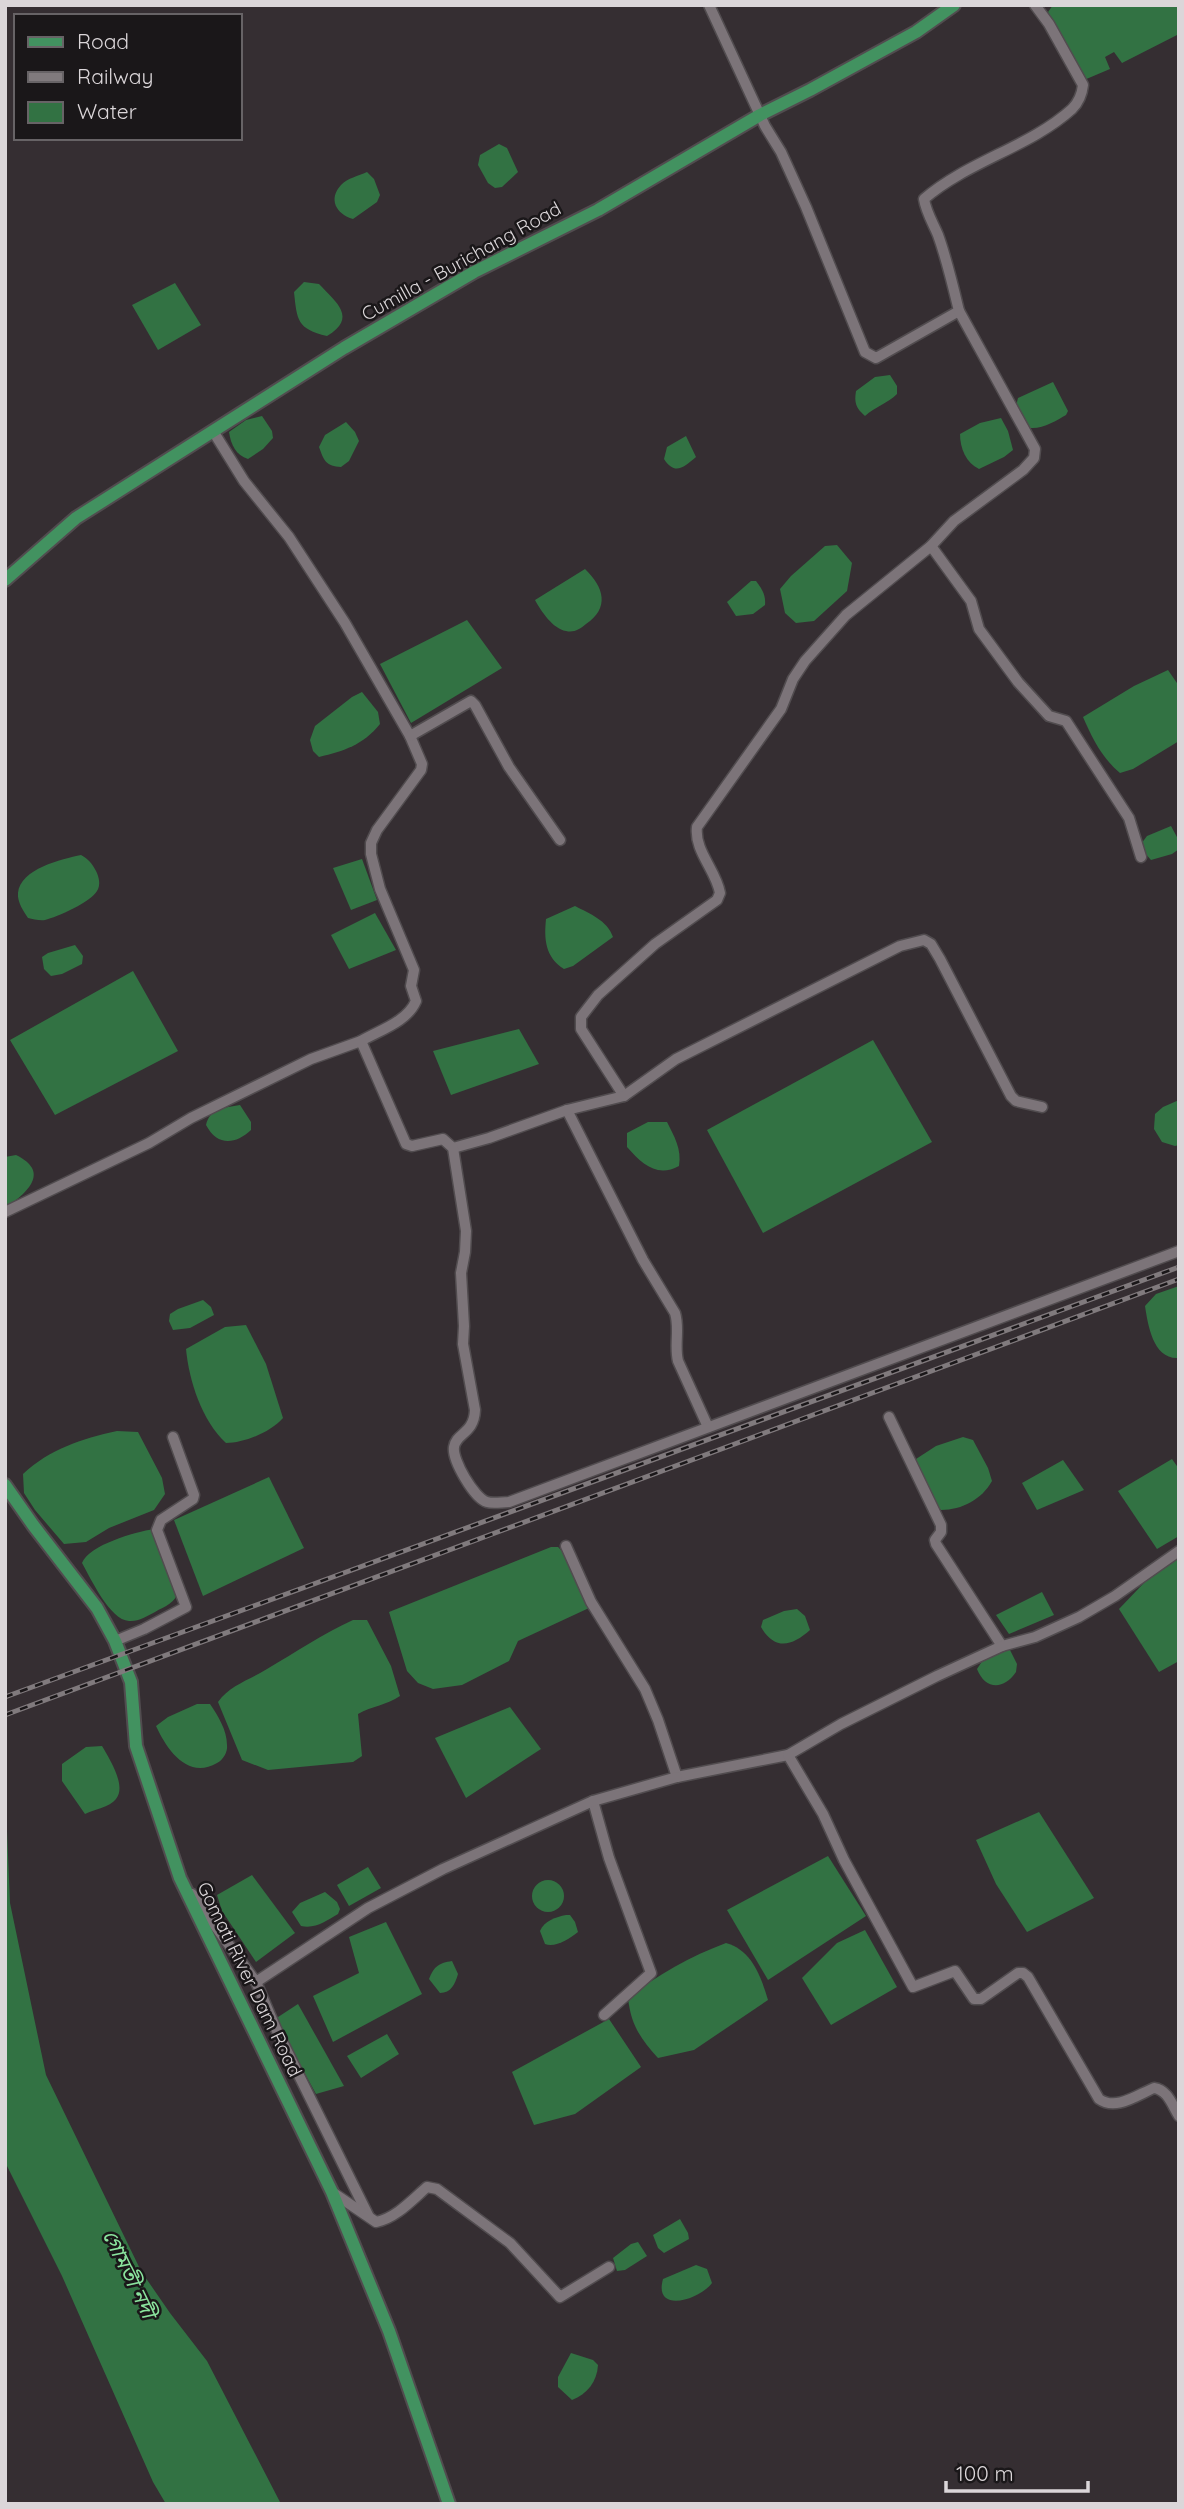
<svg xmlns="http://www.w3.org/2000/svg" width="1184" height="2509" font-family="Quicksand,'Noto Sans Bengali',sans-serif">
<rect width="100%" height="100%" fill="#352e32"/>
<g fill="#327243">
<polygon points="1053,5 1179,5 1179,34 1122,63 1114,52 1105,57 1110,69 1084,80 1054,28 1048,12"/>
<polygon points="499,144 507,148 518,172 502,187 495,188 488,183 478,165 480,155"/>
<path d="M367 172 374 179 380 195 377 202 353 219C336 214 328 199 341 185 348 178 358 176 367 172Z"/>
<path d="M304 282 319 284C336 302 358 318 327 336 297 329 297 320 294 292Z"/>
<polygon points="175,283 201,325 158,350 132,305"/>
<path d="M890 375 897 386V394C888 403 875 407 865 416 856 408 854 403 856 391L875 377Z"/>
<path d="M1053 382 1068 411 1066 415C1056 421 1034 434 1023 425 1020 421 1017 414 1015 410L1018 398Z"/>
<path d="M262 416 272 431 273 438 263 449 248 459C236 455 231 445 229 432L246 420Z"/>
<path d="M1001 418 1008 431 1013 450 1004 457 979 469C966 463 960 448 960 434L980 423Z"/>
<path d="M346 422 355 432 359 441 349 461 341 467C326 466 324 461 319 447L325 435Z"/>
<path d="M686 436 696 457C684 467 675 476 664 459L667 447Z"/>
<polygon points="837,545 852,563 847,591 814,621 796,623 785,613 780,589 791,576 825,546"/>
<path d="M585 569C604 587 610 608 586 624 580 629 574 633 566 631 553 629 541 611 535 600Z"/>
<path d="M751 581H756C762 589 766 595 765 605L753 614 736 616 727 602Z"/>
<polygon points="467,620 502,668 411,723 380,664"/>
<path d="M1168 670 1179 686V741L1133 769 1120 773C1102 758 1092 738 1083 717L1134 686Z"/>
<path d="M362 692 378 712 380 724C363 745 344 751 319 757L313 751 310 740 315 726 352 697Z"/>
<polygon points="1171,826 1178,839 1179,849 1172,854 1151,860 1144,852 1141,844 1147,836"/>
<path d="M81 855C88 859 92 863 96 871 99 877 101 885 97 891 91 902 57 917 45 920 40 921 33 919 28 918 24 912 17 902 18 893 20 869 62 859 81 855Z"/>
<polygon points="362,859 377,900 351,910 333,868"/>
<path d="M575 906C590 914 607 920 613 937L573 966 564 969C545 957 544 939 546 919Z"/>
<polygon points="375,913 396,950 349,969 331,935"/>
<polygon points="75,945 83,956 82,964 62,974 51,976 44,969 42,957 48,953"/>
<polygon points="133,971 178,1051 55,1115 10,1040"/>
<polygon points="519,1029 539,1064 451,1095 433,1051"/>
<polygon points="873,1040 932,1142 763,1233 707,1130"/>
<polygon points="1179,1100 1179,1145 1175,1146 1162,1142 1154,1129 1155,1114 1163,1107"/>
<path d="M240 1105 251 1122V1130C235 1145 217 1146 206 1125 210 1108 224 1108 240 1105Z"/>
<path d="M648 1122H667C674 1136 682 1149 679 1166 657 1178 642 1164 627 1147V1133Z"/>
<path d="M16 1155C51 1172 27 1193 5 1208V1157Z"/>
<path d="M1179 1286V1358C1153 1360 1148 1325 1145 1306L1156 1294Z"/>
<polygon points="203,1300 211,1307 214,1315 190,1328 173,1330 169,1321 170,1314 178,1309"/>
<path d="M246 1325 266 1364 283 1418C271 1432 244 1443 226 1443 202 1421 189 1381 186 1349L225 1327Z"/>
<path d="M117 1431 138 1432 162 1478 165 1494 154 1510 109 1528 86 1542 64 1544 35 1510 24 1493 23 1474C50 1449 81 1439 117 1431Z"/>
<path d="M963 1437 973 1440 988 1468 992 1481C982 1499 962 1510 941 1510L932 1500 916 1459 936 1446Z"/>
<polygon points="1172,1459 1179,1469 1179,1536 1157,1549 1118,1491"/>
<polygon points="1063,1460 1084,1490 1037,1510 1022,1483"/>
<polygon points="269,1477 304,1548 203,1596 174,1520"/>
<path d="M154 1529 178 1591C176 1603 165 1606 155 1612 147 1616 138 1622 129 1621 110 1620 91 1579 82 1563 89 1545 135 1532 154 1529Z"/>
<polygon points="551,1547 558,1547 565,1554 589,1608 518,1641 509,1661 462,1685 433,1689 418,1683 407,1671 389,1612"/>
<polygon points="1179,1556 1179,1661 1159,1672 1119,1609 1163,1563"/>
<polygon points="1042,1592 1054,1615 1009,1634 996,1615"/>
<path d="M797 1609 805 1616 810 1630C792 1646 775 1651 761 1627L763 1620 784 1611Z"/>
<path d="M353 1620H367L391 1666 400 1696C387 1705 372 1706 358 1714L362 1756 353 1762 268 1770 242 1760 218 1702C230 1685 250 1680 267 1669 296 1652 322 1634 353 1620Z"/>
<path d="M1009 1648 1017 1664 1016 1672C1004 1690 985 1690 977 1669L983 1660Z"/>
<path d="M197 1704H210C218 1716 227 1730 227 1745 228 1752 223 1760 217 1763 188 1780 167 1750 156 1726L168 1717Z"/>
<polygon points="510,1707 541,1749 466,1798 435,1738"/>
<path d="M102 1746C109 1758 127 1786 116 1799 110 1807 93 1810 85 1814L62 1781V1764L86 1747Z"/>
<polygon points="5,1783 10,1903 46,2075 141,2271 170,2313 207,2361 281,2504 166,2504 153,2482 62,2276 5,2162"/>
<polygon points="1039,1812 1094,1898 1027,1932 996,1884 976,1840"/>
<polygon points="828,1856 866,1916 768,1980 727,1910"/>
<polygon points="368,1867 381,1888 349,1906 337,1885"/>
<polygon points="252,1875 295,1933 256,1962 222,1911 217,1895"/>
<circle cx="548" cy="1896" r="16"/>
<path d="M325 1892 337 1902 340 1909 338 1914C326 1921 316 1929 301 1926L292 1912 300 1903Z"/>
<path d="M566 1915H570L575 1922 578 1932C569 1939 555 1948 545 1944L540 1931C544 1921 556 1917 566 1915Z"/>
<polygon points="386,1922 422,1994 333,2042 313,1996 359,1973 349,1937"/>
<polygon points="865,1930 897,1987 831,2025 802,1978 837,1943"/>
<path d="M726 1943C752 1950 761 1977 768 2000L694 2050 658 2058C640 2038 631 2025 628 1998 657 1975 691 1956 726 1943Z"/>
<path d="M452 1961 458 1974C455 1984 451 1993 440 1993L429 1979C434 1966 439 1963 452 1961Z"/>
<polygon points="298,2004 344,2086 316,2094 275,2019"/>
<polygon points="609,2019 641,2067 575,2114 534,2125 512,2072"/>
<polygon points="387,2034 399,2054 361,2078 347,2056"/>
<polygon points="680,2219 688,2233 689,2239 664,2253 658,2248 653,2235"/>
<polygon points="638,2242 647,2256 625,2270 617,2271 613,2258 631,2244"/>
<path d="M696 2265 707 2269 712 2283C701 2299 653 2315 663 2279Z"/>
<path d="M571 2353 593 2360 598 2365C597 2382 587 2394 572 2400L558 2387V2377Z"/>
</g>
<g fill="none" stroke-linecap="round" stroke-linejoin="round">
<g stroke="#514c4f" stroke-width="13">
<g id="minor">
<path d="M709 5 765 126 781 152 806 207 865 352 876 358 959 311C953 286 947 260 938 235 933 223 926 212 924 199 968 161 1030 147 1072 109 1079 102 1082 94 1083 85L1049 24 1035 5"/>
<path d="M213 431 244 481 289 537 345 623 410 736 422 764 421 770 377 830 371 843V854L380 889 414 970 411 986 416 1001C407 1022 380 1030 361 1041"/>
<polyline points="931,546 971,601 979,629 1018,682 1049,716 1066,721 1129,818 1141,857"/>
<polyline points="410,736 471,701 475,705 509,767 560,840"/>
<path d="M624 1096 581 1029V1017L598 995 655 944 717 900 720 893C716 870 694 851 697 827L781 709 793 679 805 661 846 615 931 546 954 521 1023 470 1034 458 1035 449 959 311"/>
<path d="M567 1110 643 1260 675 1313C680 1329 674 1345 678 1361L708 1427"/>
<polyline points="453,1148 489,1138 567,1110 624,1096 676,1059 900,946 924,940 931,944 940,959 1011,1096 1016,1101 1042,1107"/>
<path d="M5 1212 149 1143 191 1118 311 1059 361 1041 406 1144 412 1146 443 1139 453 1148 466 1231 465 1252 461 1273 464 1326 463 1344 475 1410C474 1434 456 1433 454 1447 452 1460 474 1498 487 1502 493 1504 502 1502 509 1502L1179 1251"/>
<polyline points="889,1417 941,1525 941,1532 935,1540 936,1544 1002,1646"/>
<path d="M566 1546 591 1602 645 1689 658 1720 677 1777 788 1755 823 1814 844 1860 913 1987 955 1971 974 1999H981L1018 1973H1023L1028 1977 1099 2099C1116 2111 1137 2095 1154 2088 1168 2090 1172 2105 1179 2116"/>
<polyline points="115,1641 144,1629 186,1607 157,1530 161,1520 193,1499 194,1495 173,1437"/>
<polyline points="788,1755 841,1724 937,1676 1002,1646 1035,1637 1079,1617 1115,1596 1179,1551"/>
<polyline points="593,1801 609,1858 651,1973 604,2015"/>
<polyline points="192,1894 256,1982 368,1908 443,1869 593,1801 677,1777"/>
<polyline points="256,1982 276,2029 368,2215"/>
<path d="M332 2192 376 2222C396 2218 412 2200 427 2187L437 2189 510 2243 560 2297 609 2267"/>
</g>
</g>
<g stroke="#514c4f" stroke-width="16">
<g id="major">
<polyline points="5,580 76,518 344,348 474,272 598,210 760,115 810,90 916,32 954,5"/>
<polyline points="5,1485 33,1525 97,1608 115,1641 131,1682 136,1746 180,1878 332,2192 389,2331 449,2504"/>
</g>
</g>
<use href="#minor" stroke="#7c7479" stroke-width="10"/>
<use href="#major" stroke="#429260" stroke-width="12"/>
<g stroke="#807a7d" stroke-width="5">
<g id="rail">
<polyline points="5,1697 1179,1267"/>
<polyline points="5,1715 1179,1279"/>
</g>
</g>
<use href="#rail" stroke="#1a1719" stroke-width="2.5" stroke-dasharray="8" stroke-linecap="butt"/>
</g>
<g text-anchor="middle" stroke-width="5" stroke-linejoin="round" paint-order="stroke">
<g font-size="19" fill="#dbd6d9" stroke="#1a1719">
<text transform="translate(461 261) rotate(-29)" y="7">Cumilla - Burichang Road</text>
<text transform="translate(250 1979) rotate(64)" y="7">Gomati River Dam Road</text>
</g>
<g font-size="21" font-style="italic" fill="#8be49e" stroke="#1a1719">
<text transform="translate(129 2274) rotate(64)" y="7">গোমতী নদী</text>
</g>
</g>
<rect width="1184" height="2509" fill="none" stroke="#dbd6d9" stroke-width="14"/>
<rect x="14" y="14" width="228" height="126" fill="#1a1719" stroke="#676366" stroke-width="2"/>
<rect x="28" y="37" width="35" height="10" fill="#429260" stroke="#676366" stroke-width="2"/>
<text x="77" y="49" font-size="21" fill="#dbd6d9">Road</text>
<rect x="28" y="72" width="35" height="10" fill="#807a7d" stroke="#676366" stroke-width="2"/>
<text x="77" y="84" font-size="21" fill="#dbd6d9">Railway</text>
<rect x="28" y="102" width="35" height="21" fill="#327243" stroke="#676366" stroke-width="2"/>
<text x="77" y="119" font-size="21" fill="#dbd6d9">Water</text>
<path d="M946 2481v10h142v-10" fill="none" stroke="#dbd6d9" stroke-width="3.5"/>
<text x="956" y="2481" font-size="21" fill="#dbd6d9" stroke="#1a1719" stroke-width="5" paint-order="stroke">100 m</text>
</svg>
